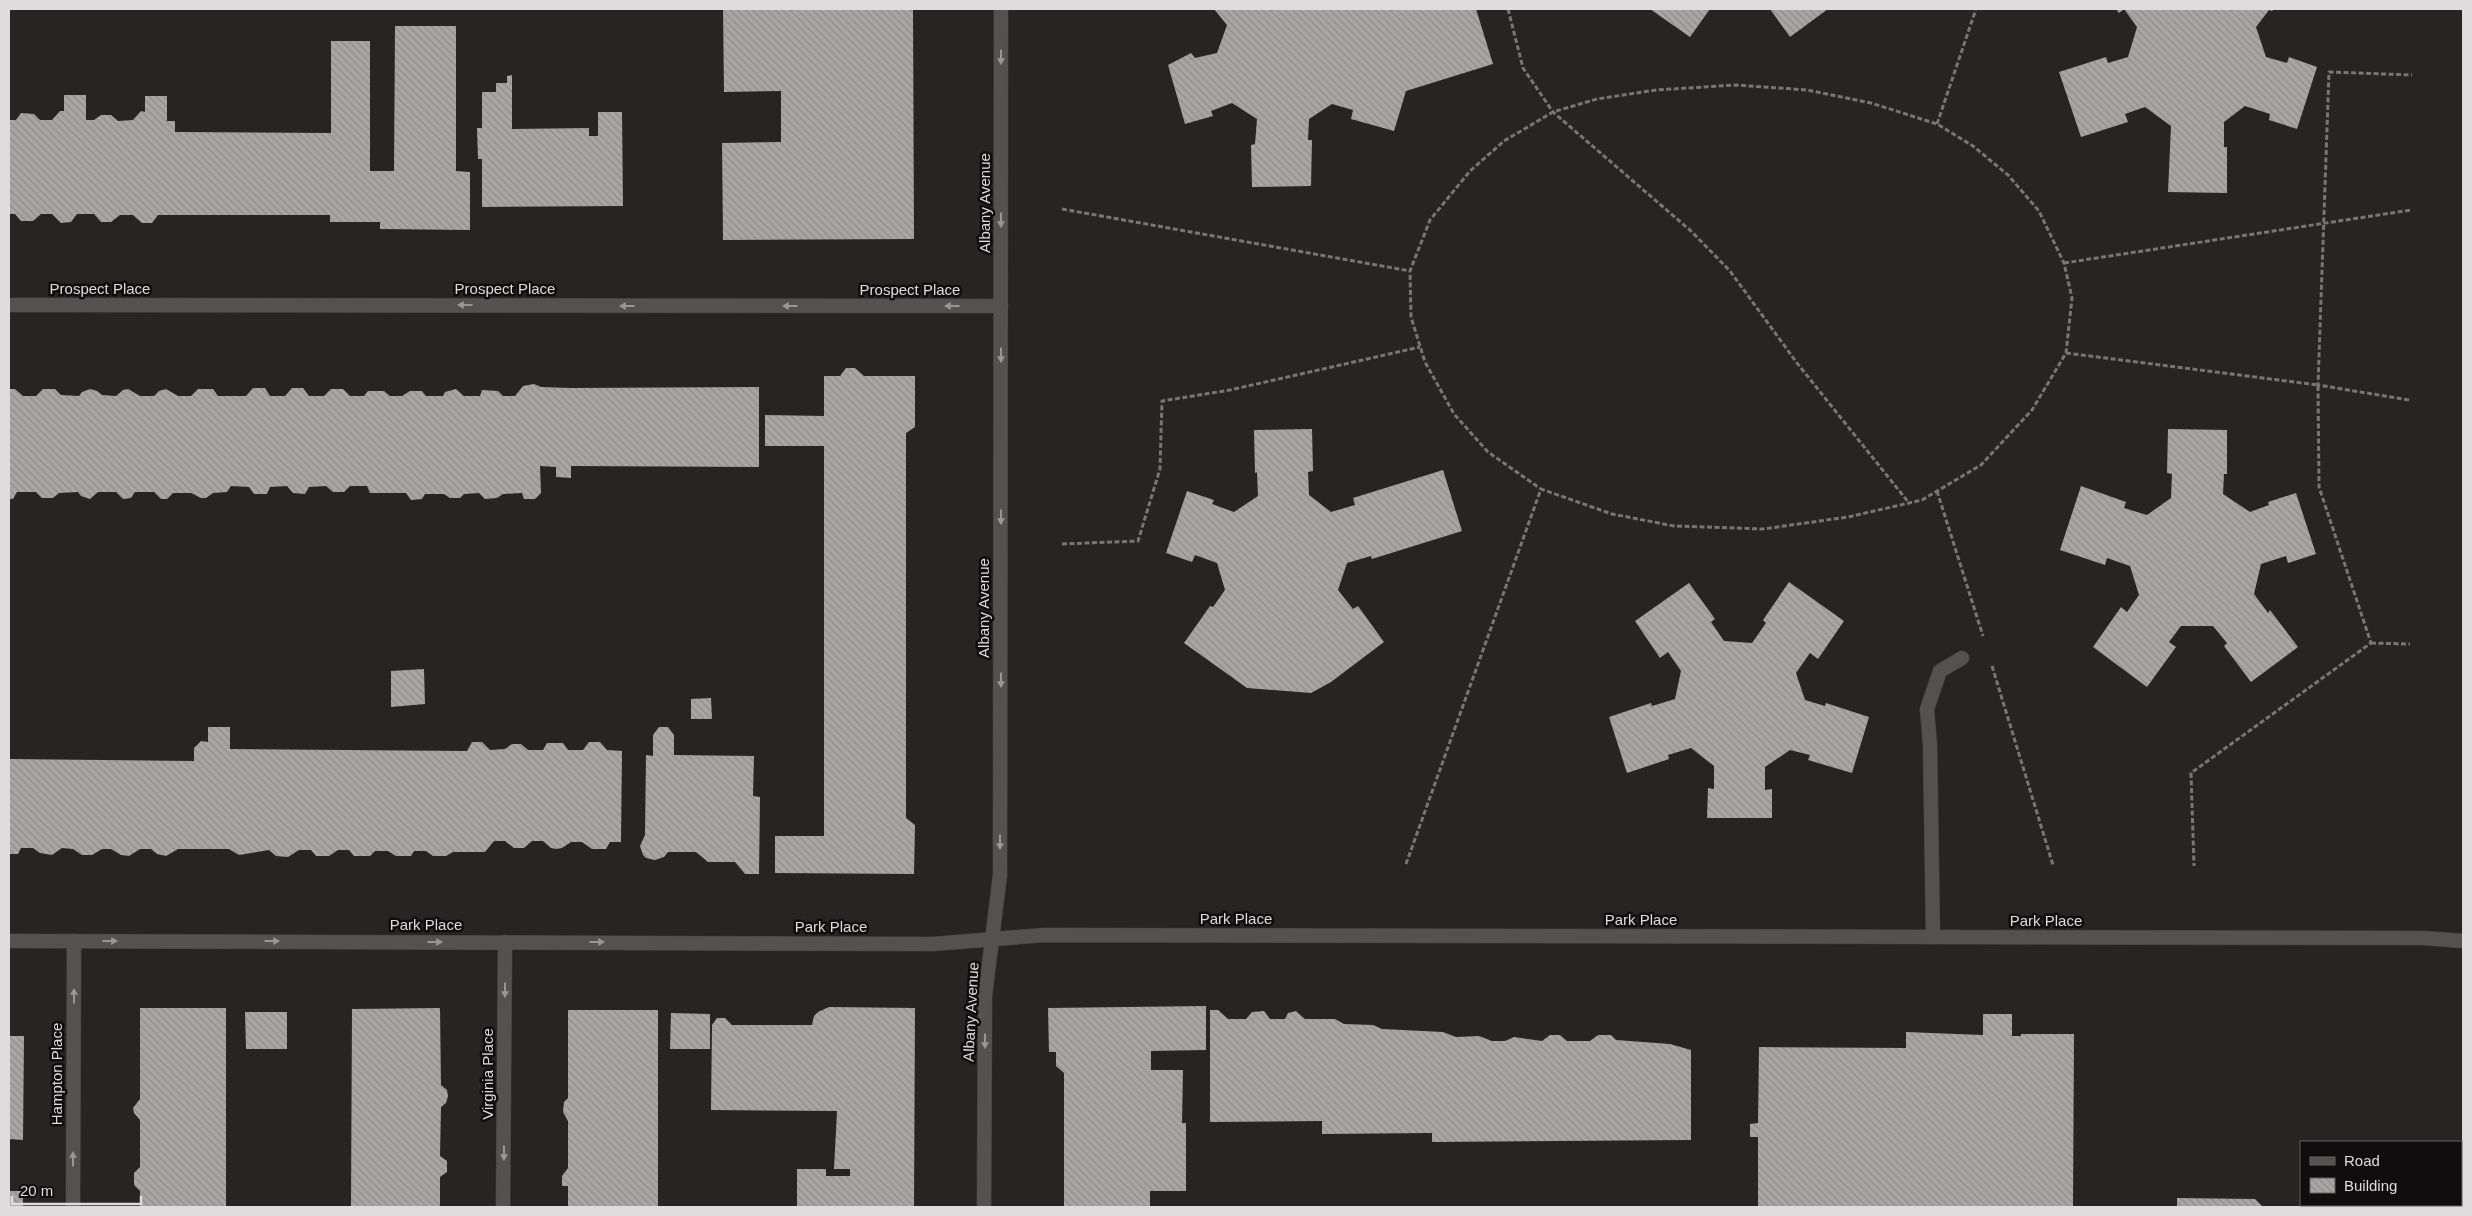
<svg xmlns="http://www.w3.org/2000/svg" width="2472" height="1216" font-family="Arial,sans-serif">
<defs>
<pattern id="building-back-hatch" width="6" height="6" patternUnits="userSpaceOnUse" patternTransform="scale(1.25)"><rect width="6" height="6" fill="#a9a5a5"/><path d="M-1 5l2 2M0 0l6 6M5-1l2 2" fill="none" stroke="#908c8c"/></pattern>
</defs>
<rect width="100%" height="100%" fill="#272424"/>
<g fill="url(#building-back-hatch)">
<polygon points="723,9 913,9 914,239 723,240 722,143 781,142 781,91 724,92"/>
<polygon points="1214,9 1476,9 1493,64 1406,91 1394,131 1351,119 1353,110 1332,104 1309,119 1308,140 1312,140 1311,186 1252,187 1251,145 1255,144 1257,119 1232,103 1211,111 1213,116 1185,124 1168,65 1191,53 1195,58 1217,53 1227,25"/>
<polygon points="1650,9 1710,9 1690,37"/>
<polygon points="1770,9 1828,9 1790,37"/>
<polygon points="2116,9 2274,9 2272,11 2269,10 2256,27 2266,57 2287,63 2289,57 2317,67 2297,129 2269,120 2270,114 2245,106 2224,122 2224,147 2227,147 2227,193 2168,192 2171,126 2145,107 2125,114 2128,122 2081,137 2059,72 2106,57 2108,63 2128,57 2137,27 2124,9 2119,13"/>
<polygon points="395,26 456,26 456,171 470,172 470,230 380,229 380,222 330,222 330,215 158,215 152,223 142,223 133,215 120,215 111,222 101,222 94,214 77,214 71,222 61,223 52,214 41,214 33,221 21,221 15,214 9,214 9,120 16,120 21,113 34,114 40,120 52,120 60,111 64,111 64,95 86,95 86,120 94,120 101,115 111,115 118,121 133,120 141,111 145,112 145,96 167,96 167,121 175,121 175,132 331,133 331,41 370,41 370,171 394,171"/>
<polygon points="512,75 512,129 589,128 589,136 598,136 598,112 622,112 623,206 482,207 482,159 478,159 477,128 482,128 482,92 496,92 496,83 507,83 507,76"/>
<polygon points="846,368 855,368 864,376 915,376 915,427 906,433 906,818 915,825 914,874 775,873 775,836 824,836 824,446 765,446 765,415 824,416 824,376 840,376"/>
<polygon points="534,384 541,387 571,388 759,387 759,467 571,466 571,478 556,477 556,467 540,466 541,493 535,499 524,499 522,493 503,494 497,498 485,499 479,493 464,494 460,498 450,498 444,494 425,494 422,499 411,500 406,493 370,493 367,486 350,486 344,492 333,492 326,486 309,487 305,494 293,493 287,486 270,487 267,494 254,494 249,487 231,486 227,492 213,493 206,498 201,498 191,493 173,493 167,499 161,499 154,492 135,492 131,498 123,499 116,492 98,492 90,499 81,496 78,492 59,493 53,498 42,498 36,492 17,492 13,499 9,499 9,389 15,389 23,396 36,396 43,389 55,389 61,395 79,396 82,392 90,389 97,391 102,395 116,396 123,390 128,389 140,396 154,396 159,391 166,389 178,396 191,396 198,389 213,389 218,396 246,396 253,388 265,388 270,396 285,396 292,388 303,388 309,396 324,396 331,389 343,389 350,396 364,396 368,391 384,391 390,396 402,396 410,391 422,391 426,396 443,396 445,392 456,389 464,396 480,396 482,390 498,391 503,396 515,396 523,386"/>
<polygon points="1312,429 1313,471 1308,472 1309,495 1331,512 1355,505 1353,498 1443,470 1462,531 1372,559 1371,556 1347,563 1338,590 1353,609 1358,606 1384,642 1331,682 1311,693 1247,688 1184,643 1210,606 1213,607 1225,590 1217,563 1195,555 1192,562 1166,553 1187,491 1214,500 1212,504 1234,512 1258,496 1257,472 1255,473 1254,430"/>
<polygon points="2168,429 2227,430 2227,474 2224,474 2223,494 2250,512 2269,505 2268,502 2296,493 2316,554 2288,563 2286,556 2261,564 2254,594 2268,613 2270,610 2298,647 2251,682 2224,646 2227,643 2213,626 2181,626 2169,642 2176,647 2147,687 2093,647 2121,607 2127,612 2139,595 2130,566 2107,558 2105,565 2060,550 2081,486 2126,502 2124,508 2147,515 2171,498 2172,474 2167,473"/>
<polygon points="1789,582 1844,621 1818,659 1810,653 1796,673 1805,700 1825,706 1826,703 1869,717 1852,773 1808,760 1810,755 1790,750 1765,767 1765,790 1772,789 1772,818 1707,818 1708,788 1714,789 1714,766 1691,748 1668,755 1669,759 1627,773 1609,717 1651,703 1652,706 1675,699 1681,671 1668,652 1660,658 1635,621 1689,583 1715,619 1711,622 1724,641 1752,643 1766,623 1763,620"/>
<polygon points="424,669 425,704 391,707 391,671"/>
<polygon points="711,698 712,719 691,719 691,699"/>
<polygon points="208,727 230,727 230,749 467,751 472,742 482,742 490,750 505,749 512,744 521,744 528,750 543,750 547,743 563,743 568,750 583,750 589,742 600,742 607,750 622,751 621,842 610,842 606,849 592,849 582,842 571,842 562,848 556,849 551,848 543,841 532,841 524,848 514,848 505,841 494,841 485,852 453,852 446,856 433,856 426,851 414,851 411,856 396,856 388,851 375,851 370,856 354,856 349,850 338,850 329,856 316,856 311,850 299,850 288,857 276,856 269,850 239,855 229,849 178,849 166,856 157,854 151,849 140,849 129,856 121,855 111,849 102,849 92,855 82,855 73,849 62,848 52,855 40,853 33,848 21,848 18,854 9,854 9,759 194,761 194,748 201,741 208,742"/>
<polygon points="659,727 668,727 674,735 674,755 754,756 753,796 760,797 759,874 745,874 735,862 708,862 696,852 668,852 664,857 655,860 646,858 643,855 640,846 645,835 646,755 653,756 653,735"/>
<polygon points="1206,1006 1206,1050 1151,1051 1151,1070 1183,1070 1182,1123 1186,1123 1186,1191 1150,1191 1150,1207 1064,1207 1064,1073 1056,1066 1056,1052 1049,1052 1048,1008"/>
<polygon points="829,1007 915,1008 914,1207 797,1207 797,1169 826,1169 826,1176 850,1176 850,1169 834,1169 837,1111 711,1110 712,1025 717,1018 725,1018 732,1025 812,1025 814,1016 818,1012"/>
<polygon points="140,1008 226,1008 226,1207 140,1207 140,1191 134,1185 134,1173 140,1167 140,1120 134,1113 133,1108 140,1099"/>
<polygon points="440,1008 441,1085 447,1090 448,1096 446,1103 441,1107 440,1156 447,1161 447,1172 440,1177 440,1207 351,1207 352,1009"/>
<polygon points="568,1010 658,1010 658,1207 568,1207 568,1186 562,1186 562,1176 568,1168 568,1121 563,1112 564,1102 568,1098"/>
<polygon points="1210,1010 1218,1010 1228,1019 1246,1019 1252,1012 1264,1011 1270,1019 1285,1019 1288,1013 1296,1011 1305,1019 1335,1019 1344,1024 1373,1025 1382,1029 1443,1032 1456,1037 1479,1036 1492,1041 1505,1041 1514,1037 1542,1041 1550,1035 1560,1035 1567,1041 1590,1041 1598,1035 1611,1035 1616,1040 1670,1044 1691,1050 1691,1140 1432,1142 1432,1133 1322,1134 1322,1121 1210,1122"/>
<polygon points="245,1012 287,1012 287,1049 246,1049"/>
<polygon points="671,1013 710,1014 710,1049 670,1049"/>
<polygon points="1983,1014 2012,1014 2012,1036 2021,1036 2021,1034 2074,1034 2073,1207 1758,1207 1758,1137 1750,1137 1750,1124 1758,1123 1759,1047 1906,1048 1906,1032 1983,1035"/>
<polygon points="9,1036 24,1036 23,1140 9,1139"/>
<rect x="9" y="1191" width="14" height="16"/>
<polygon points="2177,1198 2255,1199 2263,1207 2177,1207"/>
</g>
<g fill="none" stroke-linecap="round" stroke-linejoin="round">
<g stroke="#413f3f" stroke-width="15">
<polyline id="service" points="1933,937 1930,745 1927,709 1940,671 1962,658"/>
</g>
<g stroke="#413f3f" stroke-width="15">
<g id="minor">
<polyline points="9,305 1001,306"/>
<polyline points="9,941 933,944 1044,935 2424,938 2463,941"/>
<polyline points="73,1207 74,941"/>
<polyline points="503,1207 505,942"/>
<polyline points="984,1207 985,996 1000,875 1001,9"/>
</g>
</g>
<g stroke="#787576" stroke-width="3" stroke-dasharray="5 2.5" stroke-linecap="butt">
<polyline points="1508,9 1523,68 1553,112 1691,231 1730,271 1797,363 1909,503"/>
<polyline points="1937,124 1976,9"/>
<polyline points="1062,209 1410,271"/>
<polyline points="2064,263 2411,210"/>
<polyline points="2066,353 2318,385 2319,487 2371,643 2191,773 2194,866"/>
<polyline points="2409,400 2318,385 2329,72 2412,75"/>
<polyline points="1937,491 1983,636"/>
<polyline points="1062,544 1138,541 1160,469 1162,401 1230,390 1420,347"/>
<polyline points="2371,643 2410,644"/>
<polyline points="1992,666 2053,865"/>
<polyline points="1406,864 1541,489 1612,514 1674,526 1763,529 1848,517 1922,500 1981,465 2032,410 2066,353 2072,298 2064,263 2039,211 2008,175 1973,146 1937,124 1871,103 1807,90 1736,85 1656,90 1597,99 1553,112 1504,141 1470,171 1430,220 1410,271 1411,317 1425,362 1454,414 1488,452 1541,489"/>
</g>
<use href="#service" stroke="#555151" stroke-width="14"/>
<use href="#minor" stroke="#555151" stroke-width="14"/>
</g>
<defs><path id="oneway-solid" d="M-6-.8H1V-3.2L6.5 0L1 3.2V.8H-6Z" transform="scale(1.25)"/></defs>
<g fill="#9a9697">
<use href="#oneway-solid" transform="translate(1001 57) rotate(90)"/>
<use href="#oneway-solid" transform="translate(1001 220) rotate(90)"/>
<use href="#oneway-solid" transform="translate(465 305) rotate(-180)"/>
<use href="#oneway-solid" transform="translate(627 306) rotate(-180)"/>
<use href="#oneway-solid" transform="translate(790 306) rotate(-180)"/>
<use href="#oneway-solid" transform="translate(952 306) rotate(-180)"/>
<use href="#oneway-solid" transform="translate(1001 355) rotate(90)"/>
<use href="#oneway-solid" transform="translate(1001 517) rotate(90)"/>
<use href="#oneway-solid" transform="translate(1001 680) rotate(90)"/>
<use href="#oneway-solid" transform="translate(1000 842) rotate(90)"/>
<use href="#oneway-solid" transform="translate(110 941)"/>
<use href="#oneway-solid" transform="translate(272 941)"/>
<use href="#oneway-solid" transform="translate(435 942)"/>
<use href="#oneway-solid" transform="translate(597 942)"/>
<use href="#oneway-solid" transform="translate(505 990) rotate(90)"/>
<use href="#oneway-solid" transform="translate(74 996) rotate(-90)"/>
<use href="#oneway-solid" transform="translate(985 1041) rotate(90)"/>
<use href="#oneway-solid" transform="translate(504 1153) rotate(90)"/>
<use href="#oneway-solid" transform="translate(73 1159) rotate(-90)"/>
</g>
<g text-anchor="middle" stroke-width="5" stroke-linejoin="round" paint-order="stroke">
<g font-size="15" fill="#dedcdd" stroke="#0f0d0e">
<text transform="translate(985 203) rotate(-90)" y="5">Albany Avenue</text>
<text x="100" y="294">Prospect Place</text>
<text x="505" y="294">Prospect Place</text>
<text x="910" y="295">Prospect Place</text>
<text transform="translate(984 608) rotate(-90)" y="5">Albany Avenue</text>
<text x="1236" y="924">Park Place</text>
<text x="1641" y="925">Park Place</text>
<text x="2046" y="926">Park Place</text>
<text x="426" y="930">Park Place</text>
<text x="831" y="932">Park Place</text>
<text transform="translate(971 1012) rotate(-87)" y="5">Albany Avenue</text>
<text transform="translate(57 1074) rotate(-90)" y="5">Hampton Place</text>
<text transform="translate(488 1074) rotate(-90)" y="5">Virginia Place</text>
</g>
</g>
<rect width="2472" height="1216" fill="none" stroke="#dedcdd" stroke-width="20"/>
<rect x="2300" y="1141" width="162" height="65" fill="#0f0d0e" stroke="#626061"/>
<rect x="2310" y="1157" width="25" height="8" fill="#555151" stroke="#626061"/>
<text x="2344" y="1166" font-size="15" fill="#dedcdd">Road</text>
<rect x="2310" y="1178" width="25" height="15" fill="url(#building-back-hatch)" stroke="#626061"/>
<text x="2344" y="1191" font-size="15" fill="#dedcdd">Building</text>
<path d="M12 1196v8h129v-8" fill="none" stroke="#dedcdd" stroke-width="2.5"/>
<text x="20" y="1196" font-size="15" fill="#dedcdd" stroke="#0f0d0e" stroke-width="4" paint-order="stroke">20 m</text>
</svg>
